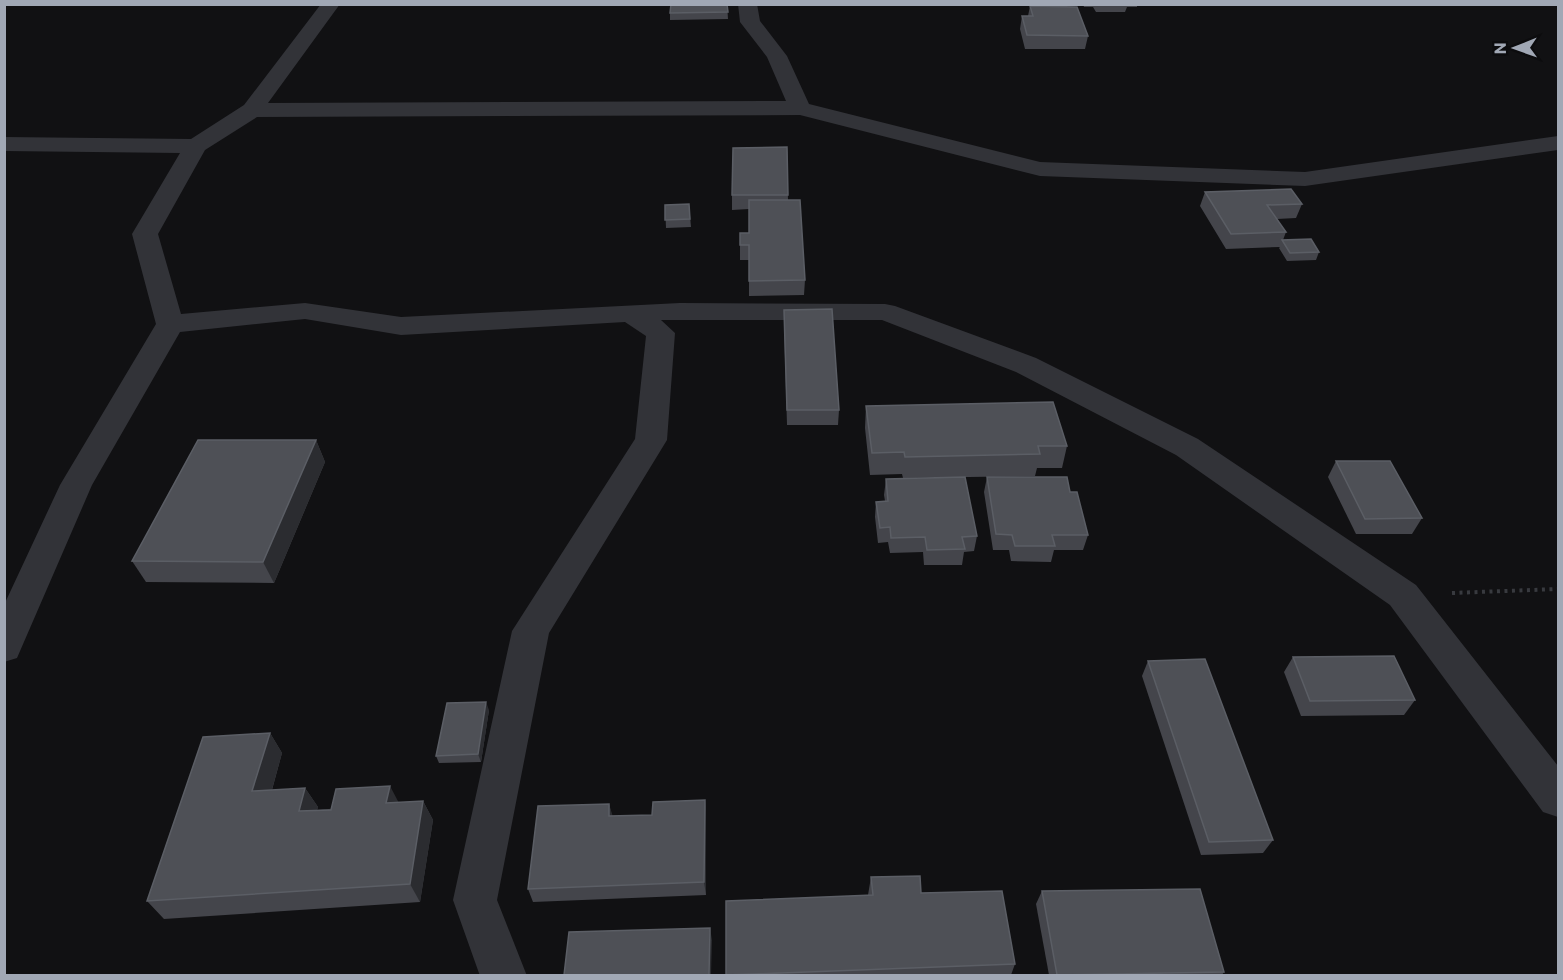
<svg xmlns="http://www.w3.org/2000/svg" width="1563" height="980" font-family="Commissioner,sans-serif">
<rect width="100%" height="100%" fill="#111113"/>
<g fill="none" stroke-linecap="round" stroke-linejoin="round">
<polyline stroke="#383a3f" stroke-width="4" stroke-dasharray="3 4.5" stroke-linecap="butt" points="1452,593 1558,589"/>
<polygon fill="#323338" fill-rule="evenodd" points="321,4 340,4 268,103 786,101 767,57 740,22 738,4 757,4 760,21 787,56 809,104 1040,162 1305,172 1558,136 1558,150 1305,186 1040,176 800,115 257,117 205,150 158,234 181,314 305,303 401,317 680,303 885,304 895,306 1036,358 1198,439 1416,585 1558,766 1558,817 1543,812 1390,605 1176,455 1016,372 882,320 661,320 675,333 667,440 549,633 497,900 527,976 480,976 453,900 512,631 635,439 646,336 625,322 401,335 305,319 180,332 92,485 17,658 4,662 4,605 60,485 156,324 132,234 180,153 4,151 4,137 191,139 244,105"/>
</g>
<g fill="#44454b">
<polygon points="727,4 728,19 670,20 670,13"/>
<polygon points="1083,4 1137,4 1137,7 1127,7 1125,12 1096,12 1093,7 1084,7"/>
<polygon points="1030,6 1088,36 1085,49 1025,49 1020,29 1022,16 1028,16"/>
<polygon points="787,147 788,200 805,280 804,295 749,296 749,260 740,260 740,245 749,233 749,209 732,210 732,195"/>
<polygon points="1205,192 1302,204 1296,218 1277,219 1286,232 1283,240 1319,252 1316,260 1287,261 1279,248 1280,247 1226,249 1200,206"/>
<polygon points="689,204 691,227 666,228 665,205"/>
<polygon points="784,325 839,410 838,425 787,425"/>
<polygon points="866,406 1067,446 1062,468 1037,468 1035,476 903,478 902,474 870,475 865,428"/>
<polygon points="316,440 325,462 274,583 146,582 132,561"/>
<polygon points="1336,461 1422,518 1412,534 1356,534 1328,477"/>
<polygon points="987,477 1070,492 1088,535 1083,550 1054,550 1051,562 1011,561 1009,550 993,550 984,492"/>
<polygon points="886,479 977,536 974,551 964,552 962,565 924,565 923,552 890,553 888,542 878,543 875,517 876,502 885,501 884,495"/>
<polygon points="1293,657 1415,700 1404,715 1301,716 1284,672"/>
<polygon points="1148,661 1273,840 1263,853 1201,855 1142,676"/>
<polygon points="489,710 481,762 439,763 436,756"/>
<polygon points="270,733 282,753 272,790 305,788 318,807 317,810 423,801 433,820 420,902 164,919 147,901"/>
<polygon points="705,800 706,813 706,895 533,902 528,889 609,804 612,816 652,815"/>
<polygon points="871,877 921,893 1015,964 1011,975 726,975 868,895"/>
<polygon points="1042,891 1224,972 1222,975 1049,975 1036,904"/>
</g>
<g fill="#2b2c30">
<polygon points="316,440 325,462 274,583 263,562"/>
<polygon points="486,702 489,710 481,762 478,754"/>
<polygon points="270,733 282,753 266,811 252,791"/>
<polygon points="390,786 400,805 386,803"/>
<polygon points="305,788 318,807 312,830 299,811"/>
<polygon points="705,800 706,813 706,895 704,882"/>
<polygon points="423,801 433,820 420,902 410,884"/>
<polygon points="609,804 613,817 609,816"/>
<polygon points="710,928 712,940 711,975 709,975"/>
</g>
<g fill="#4e5056" stroke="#5b5e65" stroke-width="1.5">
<polygon points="671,4 727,4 728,12 670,13"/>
<polygon points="1030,6 1077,7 1088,36 1027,35 1022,16 1033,16"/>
<polygon points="787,147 788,195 732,195 733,148"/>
<polygon points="1291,189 1302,204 1267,205 1286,232 1231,234 1205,192"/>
<polygon points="749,200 800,200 805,280 749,281 749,245 740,245 740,233 749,233"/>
<polygon points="689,204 690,219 665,220 665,205"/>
<polygon points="1311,239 1319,252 1290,253 1282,240"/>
<polygon points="832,309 839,410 787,410 784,310"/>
<polygon points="1053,402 1067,446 1038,446 1040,454 905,457 904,452 872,453 866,406"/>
<polygon points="198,440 316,440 263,562 132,561"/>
<polygon points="1336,461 1390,461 1422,518 1365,519"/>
<polygon points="965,477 977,536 962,537 965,549 927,550 925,537 891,538 890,527 880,528 876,502 888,501 886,479"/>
<polygon points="987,477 1067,477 1070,492 1077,492 1088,535 1052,535 1055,546 1015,546 1012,535 996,534"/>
<polygon points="1394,656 1415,700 1310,701 1293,657"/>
<polygon points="1205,659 1273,840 1209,842 1148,661"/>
<polygon points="486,702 478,754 436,756 447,703"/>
<polygon points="270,733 252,791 305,788 299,811 331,810 336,789 390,786 386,803 423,801 410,884 147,901 203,737"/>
<polygon points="705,800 704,882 528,889 538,806 609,804 609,816 652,815 653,802"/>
<polygon points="920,876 921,893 1002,891 1015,964 726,975 726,901 873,895 871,877"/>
<polygon points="1200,889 1224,972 1057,975 1042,891"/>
<polygon points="710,928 709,975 564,975 569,932"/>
</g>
<rect width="1563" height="980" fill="none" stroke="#a1a8b5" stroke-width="12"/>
<g transform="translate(1515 48) rotate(269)" stroke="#0c0c0e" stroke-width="4.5" paint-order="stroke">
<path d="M0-4.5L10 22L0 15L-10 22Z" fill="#a1a8b5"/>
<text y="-9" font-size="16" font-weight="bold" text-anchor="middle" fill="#a1a8b5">N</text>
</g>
</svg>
